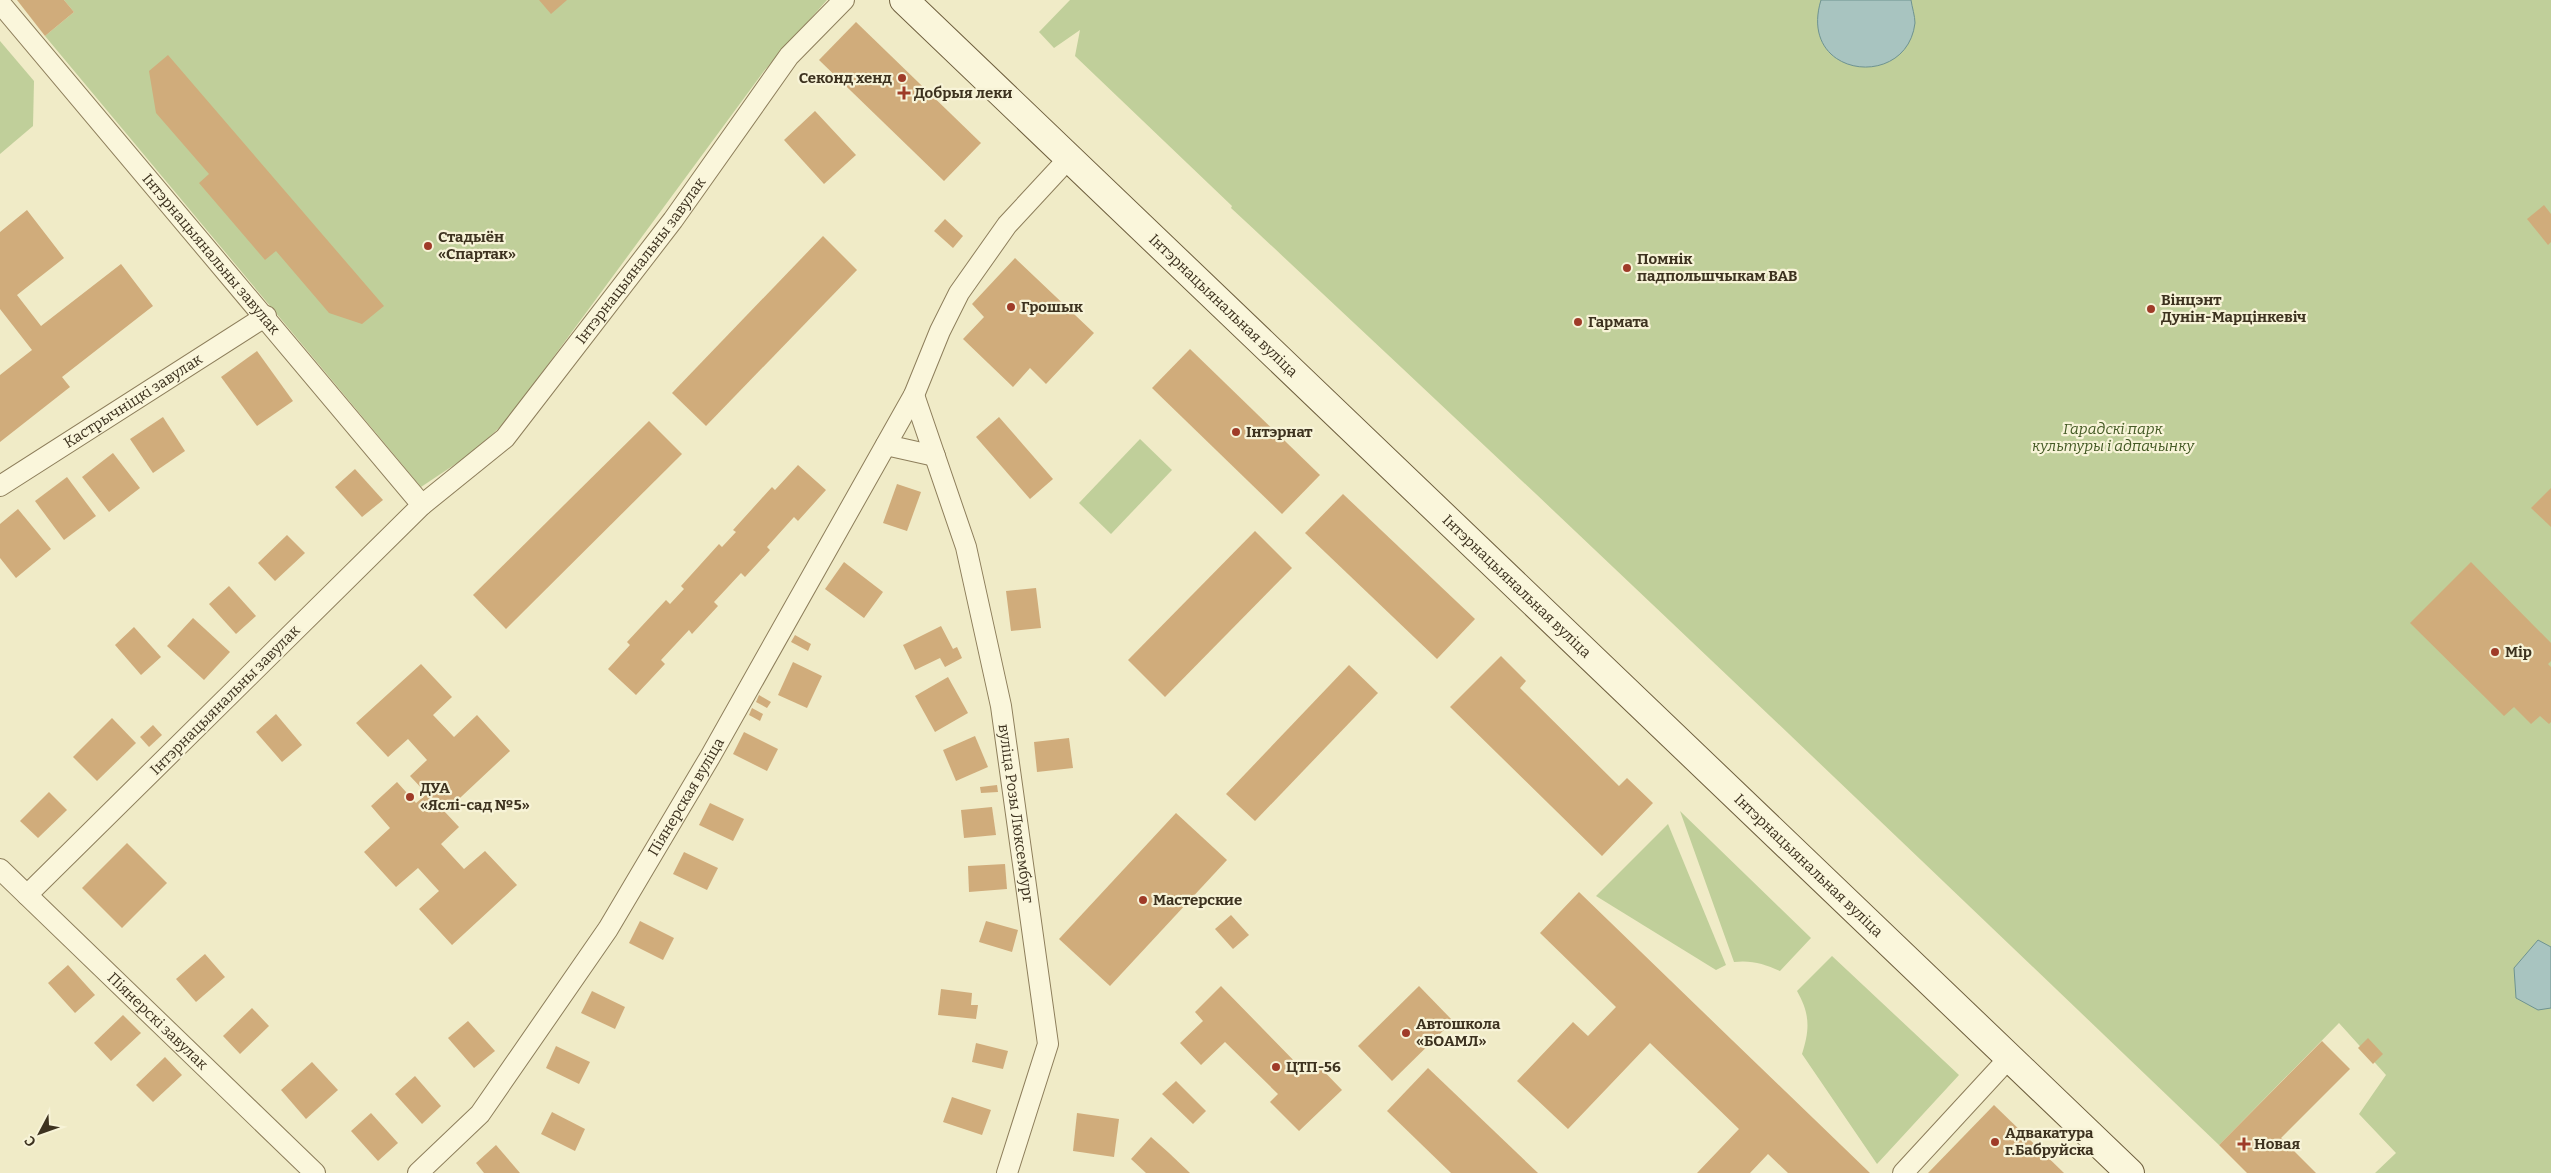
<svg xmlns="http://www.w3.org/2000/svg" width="2551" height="1173" font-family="Bitter,serif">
<rect width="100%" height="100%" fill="#f0ebc7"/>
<g fill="#c0cf9a">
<polygon points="64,0 827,0 764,71 507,420 475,451 421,487 45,36 74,12"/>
<path d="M1070 0H2551V1173H2375L2396 1153 2359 1114 2386 1075 2339 1023 2219 1145C1891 831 1563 517 1231 208L1232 206 1075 56 1080 30 1054 48 1039 32Z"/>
<polygon points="0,41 34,81 33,126 0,154"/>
<polygon points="1140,439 1172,470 1111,534 1079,503"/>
<path d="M1680 811 1811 938 1780 971C1764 964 1752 960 1734 962Z"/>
<polygon points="1668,824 1726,965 1716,970 1596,896"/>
<path d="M1832 956 1959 1075 1877 1164 1802 1054C1810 1029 1810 1014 1797 991Z"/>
</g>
<g fill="#a8c4c0" stroke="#6e9390">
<path d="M1821 0H1911C1912 7 1915 16 1915 23 1907 91 1797 78 1821 0Z"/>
<polygon points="2538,940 2551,947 2551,1008 2538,1010 2516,998 2514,968"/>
</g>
<g fill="#d0ac7b">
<polygon points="17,0 64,0 74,12 45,36"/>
<polygon points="539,0 567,0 551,14"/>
<polygon points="856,22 981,143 944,181 819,60"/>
<polygon points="168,55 384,306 362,324 329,313 276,251 265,260 199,183 209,174 156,113 149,71"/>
<polygon points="815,111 856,155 824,184 784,140"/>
<polygon points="2544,205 2551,214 2551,242 2548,245 2527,219"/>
<polygon points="27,210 64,258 17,295 41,326 121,264 153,306 62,377 70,387 0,442 0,375 32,350 0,309 0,232"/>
<polygon points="945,219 963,236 953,248 934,231"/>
<polygon points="823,236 857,270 706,426 672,393"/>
<polygon points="1015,258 1094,333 1046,384 1030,368 1013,387 963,339 984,317 972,304"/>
<polygon points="1190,349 1320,475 1282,514 1152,388"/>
<polygon points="257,351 293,401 257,426 221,377"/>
<polygon points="163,417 185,451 153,473 130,439"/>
<polygon points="999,417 1053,479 1030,499 976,437"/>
<polygon points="649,421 682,454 506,629 473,595"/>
<polygon points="113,453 140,488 109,512 82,477"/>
<polygon points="798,465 826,490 798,521 794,517 767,547 770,550 745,577 741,573 714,602 718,606 692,634 689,630 661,660 665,664 636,695 608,669 630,645 627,642 666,600 670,604 684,589 681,586 719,544 722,547 736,532 733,530 772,487 775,490"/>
<polygon points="355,469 383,500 362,517 335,487"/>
<polygon points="67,477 96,516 64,540 35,501"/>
<polygon points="897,484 921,492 907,531 883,523"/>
<polygon points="2551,488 2551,527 2531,508"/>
<polygon points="1343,494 1475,619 1437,659 1305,533"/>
<polygon points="18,509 51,549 16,578 0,558 0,524"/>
<polygon points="1255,531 1292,568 1165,697 1128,660"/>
<polygon points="287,535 305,553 275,581 258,563"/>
<polygon points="844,562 883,592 864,618 825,589"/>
<polygon points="2471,562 2551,643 2551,661 2548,664 2551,667 2551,722 2549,724 2540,716 2531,724 2514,707 2504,716 2410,623"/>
<polygon points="229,586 256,616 236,634 209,604"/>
<polygon points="1036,588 1041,628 1011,631 1006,591"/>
<polygon points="193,618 230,652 204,680 167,646"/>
<polygon points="941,626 953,649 957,647 962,658 945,667 940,658 915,670 903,645"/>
<polygon points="134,627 161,657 141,675 115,645"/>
<polygon points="795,635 811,644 808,651 791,642"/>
<polygon points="1501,656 1526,681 1520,688 1619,786 1627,778 1653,803 1602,856 1450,707"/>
<polygon points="793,662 822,676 807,708 778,695"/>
<polygon points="421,664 452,697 433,715 454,737 477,715 510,751 445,812 459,827 441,844 464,869 485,851 517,885 452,945 419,909 439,891 418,868 396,887 364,852 390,828 371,806 397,782 416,803 427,794 410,776 427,760 408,739 388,757 356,723"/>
<polygon points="1349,665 1378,693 1255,821 1226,794"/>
<polygon points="948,677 968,713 935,732 915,696"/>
<polygon points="759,695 771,702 767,708 756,702"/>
<polygon points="752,708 763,714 760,721 749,715"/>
<polygon points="276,714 302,745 282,762 256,732"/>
<polygon points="112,718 136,743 97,781 73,757"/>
<polygon points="153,725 162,735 149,747 140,737"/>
<polygon points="744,732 778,749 767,771 733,754"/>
<polygon points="975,736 988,767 956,781 943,750"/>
<polygon points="1069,738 1073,768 1037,772 1034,742"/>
<polygon points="997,785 998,792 981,793 980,787"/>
<polygon points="49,792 67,810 38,838 20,821"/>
<polygon points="710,803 744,819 733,841 699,825"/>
<polygon points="992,807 996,835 964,838 961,810"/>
<polygon points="1176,813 1227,860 1110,986 1059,939"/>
<polygon points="127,843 167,883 122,928 82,888"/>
<polygon points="684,852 718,868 707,890 673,874"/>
<polygon points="1005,864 1007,889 969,892 968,866"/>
<polygon points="1579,892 1732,1040 1870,1173 1788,1173 1768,1154 1750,1173 1697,1173 1739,1129 1650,1043 1568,1129 1517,1081 1573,1022 1588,1036 1616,1007 1540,933"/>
<polygon points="1231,915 1249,935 1233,949 1215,929"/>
<polygon points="640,921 674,938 663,960 629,943"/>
<polygon points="986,921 1018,930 1012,952 979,942"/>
<polygon points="205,954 225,977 196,1002 176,979"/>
<polygon points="68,965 95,995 75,1013 48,983"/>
<polygon points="1221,986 1303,1070 1313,1060 1342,1090 1299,1131 1270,1102 1278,1094 1225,1042 1201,1065 1180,1043 1203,1021 1195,1012"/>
<polygon points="1419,986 1453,1021 1392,1081 1358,1046"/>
<polygon points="941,989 972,993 971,1005 978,1005 976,1019 938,1015"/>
<polygon points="592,991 625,1007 615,1029 581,1013"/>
<polygon points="252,1008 269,1026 240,1054 223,1036"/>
<polygon points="123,1015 141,1033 111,1061 94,1043"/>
<polygon points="468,1021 495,1051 474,1068 448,1038"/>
<polygon points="2368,1038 2383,1054 2373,1064 2358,1048"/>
<polygon points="2322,1041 2350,1069 2281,1138 2316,1173 2247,1173 2219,1145"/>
<polygon points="976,1043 1008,1051 1003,1069 972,1062"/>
<polygon points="556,1046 590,1062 579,1084 546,1068"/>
<polygon points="165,1057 182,1075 153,1102 136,1085"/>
<polygon points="312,1062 338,1090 306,1119 281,1090"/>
<polygon points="1428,1068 1538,1173 1451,1173 1387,1111"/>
<polygon points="415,1076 441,1106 422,1124 395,1094"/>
<polygon points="1176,1081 1206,1111 1193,1124 1162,1094"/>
<polygon points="952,1097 991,1110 982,1135 943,1122"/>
<polygon points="1994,1105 2064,1173 1928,1173"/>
<polygon points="552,1112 585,1129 575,1151 541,1134"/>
<polygon points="371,1113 398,1143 378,1161 351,1131"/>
<polygon points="1077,1113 1119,1119 1114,1157 1073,1151"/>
<polygon points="1151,1137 1169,1153 1190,1173 1146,1173 1131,1159"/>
<polygon points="496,1145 520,1173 484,1173 476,1163"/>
</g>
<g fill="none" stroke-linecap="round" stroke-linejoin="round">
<g stroke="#8d7e5b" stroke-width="22">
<g id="minor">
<path id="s1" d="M0 3 422 505 27 895"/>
<path id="s2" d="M914 395 966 547 1001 706 1048 1044 1007 1173"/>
<polyline points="886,445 935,456"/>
<path id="s3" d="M0 486 266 316"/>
<path id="s4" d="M422 505 505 438 673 220 789 56 844 0"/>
<path id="s5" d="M0 869 315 1173"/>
<path id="s6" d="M418 1173 480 1114 608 929 710 757 914 395 940 331 959 293 1007 225 1069 158"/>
<polyline points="1903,1173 2009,1058"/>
</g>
</g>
<g stroke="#6f5f3e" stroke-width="30">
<g id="secondary">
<path id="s7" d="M904 0 2130 1173"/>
</g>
</g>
<use href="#minor" stroke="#faf6db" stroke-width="20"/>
<use href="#secondary" stroke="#faf6db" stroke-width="28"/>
</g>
<g fill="#9f3b28" stroke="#f7f3d7" stroke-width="2">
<circle cx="902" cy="78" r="5"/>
<path d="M901.5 85.5h5v5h5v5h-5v5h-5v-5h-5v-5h5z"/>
<circle cx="428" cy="246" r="5"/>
<circle cx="1627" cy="268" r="5"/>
<circle cx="1011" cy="307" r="5"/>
<circle cx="2151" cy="309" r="5"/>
<circle cx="1578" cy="322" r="5"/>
<circle cx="1236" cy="432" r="5"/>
<circle cx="2495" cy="652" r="5"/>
<circle cx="410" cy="797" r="5"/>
<circle cx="1143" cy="900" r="5"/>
<circle cx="1406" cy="1033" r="5"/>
<circle cx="1276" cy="1067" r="5"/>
<circle cx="1995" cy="1142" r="5"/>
<path d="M2241.5 1136.5h5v5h5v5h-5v5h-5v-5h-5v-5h5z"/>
</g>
<g text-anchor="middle" stroke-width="4.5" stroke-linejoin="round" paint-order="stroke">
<g font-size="15" font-weight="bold" fill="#3d321f" stroke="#f7f3d7" text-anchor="start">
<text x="892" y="83" text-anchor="end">Секонд хенд</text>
<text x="914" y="98">Добрыя леки</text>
<text x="438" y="242">Стадыён<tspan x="438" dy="17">«Спартак»</tspan></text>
<text x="1637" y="264">Помнік<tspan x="1637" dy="17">падпольшчыкам ВАВ</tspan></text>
<text x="2161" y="305">Вінцэнт<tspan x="2161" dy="17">Дунін-Марцінкевіч</tspan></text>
<text x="1021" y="312">Грошык</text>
<text x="1588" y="327">Гармата</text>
<text x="1246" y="437">Інтэрнат</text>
<text x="2505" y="657">Мір</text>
<text x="420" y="793">ДУА<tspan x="420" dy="17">«Яслі-сад №5»</tspan></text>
<text x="1153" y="905">Мастерские</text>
<text x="1416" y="1029">Автошкола<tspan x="1416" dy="17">«БОАМЛ»</tspan></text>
<text x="1286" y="1072">ЦТП-56</text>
<text x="2005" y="1138">Адвакатура<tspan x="2005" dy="17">г.Бабруйска</tspan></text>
<text x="2254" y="1149">Новая</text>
</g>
<g font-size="15" fill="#3d321f" stroke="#f7f3d7">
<text dy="5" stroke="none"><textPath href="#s1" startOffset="328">Інтэрнацыянальны завулак</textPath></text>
<text dy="5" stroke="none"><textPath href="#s4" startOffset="330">Інтэрнацыянальны завулак</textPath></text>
<text dy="5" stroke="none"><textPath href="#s7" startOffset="442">Інтэрнацыянальная вуліца</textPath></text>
<text dy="5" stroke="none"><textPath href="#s3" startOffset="158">Кастрычніцкі завулак</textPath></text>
<text dy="5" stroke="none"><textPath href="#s7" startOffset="848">Інтэрнацыянальная вуліца</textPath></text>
<text transform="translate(225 700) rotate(-45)" y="5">Інтэрнацыянальны завулак</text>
<text dy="5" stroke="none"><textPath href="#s6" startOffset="464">Піянерская вуліца</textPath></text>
<text dy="5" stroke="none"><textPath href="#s2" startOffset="432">вуліца Розы Люксембург</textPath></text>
<text dy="5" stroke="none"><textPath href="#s7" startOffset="1252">Інтэрнацыянальная вуліца</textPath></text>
<text dy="5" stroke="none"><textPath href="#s5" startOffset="219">Піянерскі завулак</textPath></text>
</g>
<g font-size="15" font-style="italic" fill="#445a25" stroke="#f7f3d7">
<text x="2113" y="434">Гарадскі парк<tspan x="2113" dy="17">культуры і адпачынку</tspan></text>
</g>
</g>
<g transform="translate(40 1133) rotate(229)" stroke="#f7f3d7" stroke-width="4" paint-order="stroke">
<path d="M0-4L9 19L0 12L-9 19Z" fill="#3d321f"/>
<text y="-8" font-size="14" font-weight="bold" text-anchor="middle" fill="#3d321f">С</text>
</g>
</svg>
